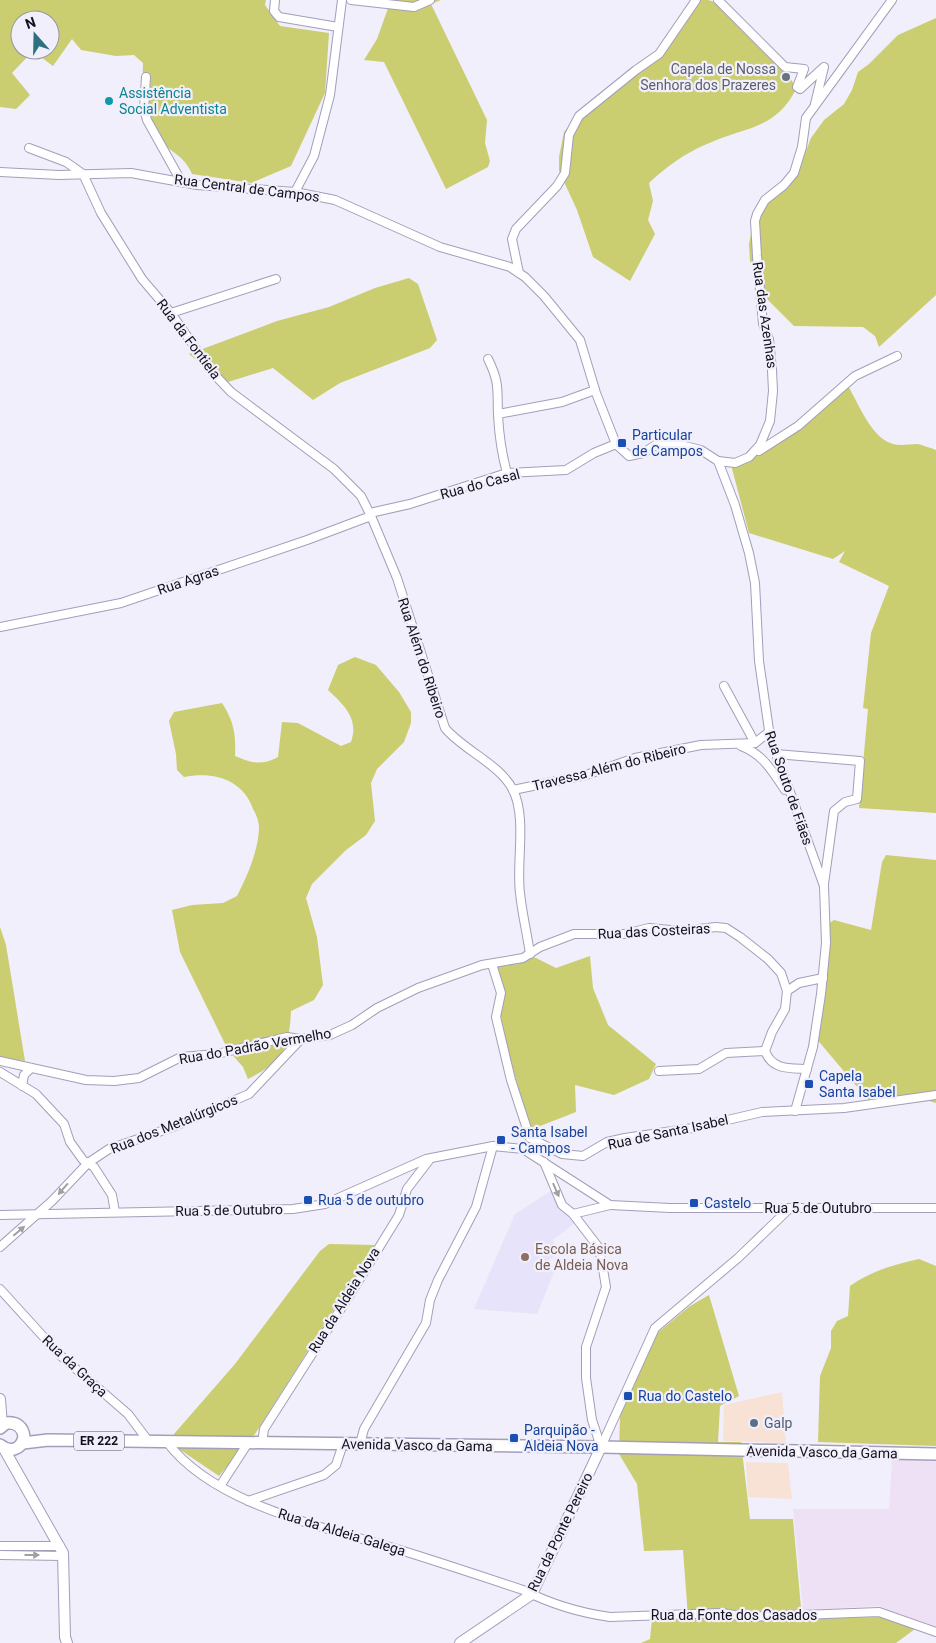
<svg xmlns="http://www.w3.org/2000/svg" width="936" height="1643" font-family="Roboto,sans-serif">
<rect width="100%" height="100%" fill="#f1effb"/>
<g fill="#f8e2d5">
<polygon points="782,1392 786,1443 723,1441 724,1405"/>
<polygon points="746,1462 788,1463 792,1499 748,1497"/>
</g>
<polygon fill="#efe1f5" points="892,1459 936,1460 936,1627 878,1606 803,1610 793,1509 889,1509"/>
<polygon fill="#e7e3fa" points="552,1190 559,1206 575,1223 553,1240 560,1251 545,1263 554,1272 537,1314 474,1309 515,1214"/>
<g fill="#cacd70" fill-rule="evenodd">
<path d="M0 0H266L265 5 280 26 329 33 325 93 291 166 251 183 192 174C185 156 168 149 153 138L142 94 143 63 134 55 116 56 81 50 72 39 53 66 33 51 12 73 30 95 16 109 0 107ZM20 20H50V50H20Z"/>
<polygon points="391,0 441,0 431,4 487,120 485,143 490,161 488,167 446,189 384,62 364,60 377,39"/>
<path d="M699 0H708L728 6C742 40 782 54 796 89 776 130 743 127 707 144 685 153 666 167 649 183L653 201 648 220 655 234 630 281 593 257 577 210 559 171V157L564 132 580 113 637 66 669 47Z"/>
<polygon points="936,18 936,295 879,347 875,336 863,327 794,326 761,293 750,261 749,244 755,214 775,187 791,177 801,164 811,138 824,120 844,104 852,90 858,72 869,64 898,35"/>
<polygon points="409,278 418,284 437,340 430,348 340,383 313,400 273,368 228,382 219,379 189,354 277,321 329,307 375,288"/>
<path d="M848 386C859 404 871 438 893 444 900 446 910 444 917 444 923 445 930 448 936 450V813L859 808 868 709 863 708 871 633 889 586 839 562 845 551 833 559 749 533 730 461 799 428Z"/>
<path d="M355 657 376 665 399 692 411 712V723L404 742 377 769 371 783 375 821 366 835 346 850 312 884 306 898 317 937 323 985 314 1000 291 1011C289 1050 283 1061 248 1079L243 1067 228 1050 180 952 172 910 192 905 223 903 237 896C247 877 259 849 259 827 259 821 256 814 253 809 243 779 213 771 184 777L177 770 176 754 169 721 174 712 222 703C234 721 236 735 235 756 251 763 262 766 278 757L282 722 298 723 341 746 351 742C359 719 345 706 328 690L338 665Z"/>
<path d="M886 855 936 860V1103L929 1101 875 1108 815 1037C810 1019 815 1016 818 999 823 975 823 949 826 925L834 920 871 930 882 862Z"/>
<polygon points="0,927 6,945 25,1061 0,1058"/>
<polygon points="530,955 556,968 590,956 593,988 608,1025 656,1064 649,1079 614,1095 575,1085 576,1112 530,1130 506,1043 492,967 519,964"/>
<polygon points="329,1244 375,1245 255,1434 219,1476 179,1449 174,1434 235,1364 320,1251"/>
<path d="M919 1259 936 1266V1446L818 1442 820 1376 831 1348V1331L837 1321 848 1316 850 1286C871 1271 893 1265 919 1259Z"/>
<polygon points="709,1295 739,1396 720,1406 718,1442 741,1442 750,1519 793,1519 802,1619 881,1617 915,1629 896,1643 641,1643 650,1639 652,1619 688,1617 683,1550 644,1551 637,1484 619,1454 620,1416 656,1334 690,1306"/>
</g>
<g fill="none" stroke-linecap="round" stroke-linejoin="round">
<g stroke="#a39eba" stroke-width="10">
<g id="street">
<polyline points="275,0 274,11 279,17 338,27"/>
<polyline points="351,0 414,7 430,0"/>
<polyline points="718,0 785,67 804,69 797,87 800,89 824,67 815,104"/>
<polyline points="146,77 144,109 147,120 181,181"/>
<path d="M29 148 66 162 83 174 101 213 142 279 171 313 212 372 231 392 334 469 361 496 371 516 397 578 445 728C463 750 500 764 513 790 527 818 516 862 520 893 522 913 527 933 530 954"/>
<polyline points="0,172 59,175 131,173 197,185 295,192 335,200 440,247 510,267 525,277 544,296 580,340 596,393 616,444 629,456 643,453 659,443 672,443 701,450 718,461 735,505 749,553 755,583 759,661 770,737 824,886 826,943 821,994 813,1047 795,1111"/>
<polyline points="295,192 314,156 330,95 342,0"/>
<polyline points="519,273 512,239 516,229 557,186 565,173 569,135 579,116 636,70 659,54 696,0"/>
<polyline points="171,313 276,279"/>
<path d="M488 359C500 383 497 390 498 415 499 434 502 455 507 473"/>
<polyline points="498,414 562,402 595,390"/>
<polyline points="759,451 798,426 855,376 897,356"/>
<polyline points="718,461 735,463 749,457 760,445 770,421 773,391 772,370 769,339 763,324 757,256 755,221 757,214 765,200 784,185 794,173 802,147 806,118 892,0"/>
<polyline points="370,513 410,504 507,473 566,470 594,453 616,444"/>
<polyline points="0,627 121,603 307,540 371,516"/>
<polyline points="724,686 755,743"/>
<path d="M741 746C763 754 772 771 785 790"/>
<polyline points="776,754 860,761 857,799 845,802 834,811 824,884"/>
<polyline points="513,790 586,775 635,758 701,745 755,743 769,732"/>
<polyline points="492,964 501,993 496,1017 511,1080 530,1138"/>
<polyline points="787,991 799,983 823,978"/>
<path d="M0 1061 86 1080 114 1081 139 1078 181 1057 217 1054 287 1037 301 1039 330 1035 352 1025 377 1008 418 988 482 965 523 958 540 947 574 934H625L649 928 681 931 716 927 726 928 740 937 768 959 781 973 787 991 785 1009 772 1032 765 1051C772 1070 789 1068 807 1069"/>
<polyline points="659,1071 699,1069 726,1053 765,1051"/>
<polyline points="0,1072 36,1094 64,1124 70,1142 83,1160 94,1167 112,1195 115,1212"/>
<polyline points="22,1086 24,1075 31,1068"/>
<polyline points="530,1138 562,1154 583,1156 607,1142 625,1138 693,1128 762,1112 844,1108 936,1095"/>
<polyline points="544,1162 562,1205 573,1214 599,1248 603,1269 606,1287 586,1347 586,1378 592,1420 601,1447"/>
<polyline points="573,1214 610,1205"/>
<polyline points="0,1215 293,1209 325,1204 426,1159 493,1146 523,1149 610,1205 670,1208 936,1208"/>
<polyline points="0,1247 52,1201 88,1163 109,1149 173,1127 249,1094 301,1039"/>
<polyline points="0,1289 61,1356 128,1414 149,1442"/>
<path d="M167 1442C214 1505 325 1527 397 1549 439 1562 481 1576 523 1590 549 1603 581 1613 610 1617L722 1613 746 1617 879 1612 936 1632"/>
<polyline points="262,1443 264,1429 356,1285 399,1215 407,1189 430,1159"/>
<polyline points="360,1444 364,1429 426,1323 430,1300 438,1280 476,1207 493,1146"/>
<polyline points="601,1447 655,1328 738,1258 790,1208"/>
<polyline points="220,1486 248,1443"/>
<polyline points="248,1501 324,1475 336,1465 343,1444"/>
<polyline points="0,1546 60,1546"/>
<polyline points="0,1555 63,1556"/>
</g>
</g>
<g stroke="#a39eba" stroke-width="12">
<g id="secondary">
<polyline points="0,1399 2,1426"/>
<polyline points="4,1449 63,1553 65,1637 67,1643"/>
<polyline points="460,1643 532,1594 601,1447"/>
</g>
</g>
<g stroke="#a39eba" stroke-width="14">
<g id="primary">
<path d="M0 1428 6 1423C17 1422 23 1427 24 1437 21 1450 10 1453 0 1445"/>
<polyline points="23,1443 48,1440 601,1447 936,1454"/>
</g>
</g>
<use href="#street" stroke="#fff" stroke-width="8"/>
<use href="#secondary" stroke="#fff" stroke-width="10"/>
<use href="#primary" stroke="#fff" stroke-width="11"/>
</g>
<defs><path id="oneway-solid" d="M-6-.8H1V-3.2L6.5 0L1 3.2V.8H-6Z" transform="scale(1.25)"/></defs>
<g fill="#a09fa3">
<use href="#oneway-solid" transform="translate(63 1189) rotate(131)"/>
<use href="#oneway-solid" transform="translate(556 1190) rotate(66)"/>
<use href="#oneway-solid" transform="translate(19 1231) rotate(-40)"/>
<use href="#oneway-solid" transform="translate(32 1555)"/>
</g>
<circle fill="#6b7280" stroke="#f1effb" stroke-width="2" cx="786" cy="77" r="5"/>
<circle fill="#0f9aa8" stroke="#f1effb" stroke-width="2" cx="109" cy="101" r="5"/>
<g fill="#1a4fb4" stroke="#f1effb" stroke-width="2">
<rect x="617" y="438" width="10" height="10" rx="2.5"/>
<rect x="804" y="1079" width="10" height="10" rx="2.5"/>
<rect x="496" y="1135" width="10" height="10" rx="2.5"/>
<rect x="303" y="1195" width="10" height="10" rx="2.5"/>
<rect x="689" y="1198" width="10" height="10" rx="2.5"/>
<rect x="623" y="1391" width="10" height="10" rx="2.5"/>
<rect x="509" y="1433" width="10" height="10" rx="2.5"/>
</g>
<circle fill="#8d6e63" stroke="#f1effb" stroke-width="2" cx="525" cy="1257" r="5"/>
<circle fill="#5c6f8a" stroke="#f1effb" stroke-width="2" cx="754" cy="1423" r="5"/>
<g text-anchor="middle" stroke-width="4.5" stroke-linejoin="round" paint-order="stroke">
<rect fill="#f1effb" stroke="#55535e" stroke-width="1" x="74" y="1431.5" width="50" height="19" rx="4"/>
<g font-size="12" font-weight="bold" fill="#12101a">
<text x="99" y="1445">ER 222</text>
</g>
<g font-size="14" fill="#5b616d" stroke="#f1effb" text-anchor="end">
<text x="776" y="74">Capela de Nossa<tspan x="776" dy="16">Senhora dos Prazeres</tspan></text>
</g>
<g font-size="14" fill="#0d838f" stroke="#f1effb" text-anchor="start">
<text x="119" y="98">Assistência<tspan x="119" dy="16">Social Adventista</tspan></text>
</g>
<g font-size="14" fill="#12101a" stroke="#f1effb">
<text transform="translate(247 188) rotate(7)" y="5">Rua Central de Campos</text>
<text transform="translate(765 315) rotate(82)" y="5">Rua das Azenhas</text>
<text transform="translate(189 339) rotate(53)" y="5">Rua da Fontiela</text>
<text transform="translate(480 484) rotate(-15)" y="5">Rua do Casal</text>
<text transform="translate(188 580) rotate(-19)" y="5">Rua Agras</text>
<text transform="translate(422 658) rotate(72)" y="5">Rua Além do Ribeiro</text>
<text transform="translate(609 767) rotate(-14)" y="5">Travessa Além do Ribeiro</text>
<text transform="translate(789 788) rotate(71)" y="5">Rua Souto de Fiães</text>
<text transform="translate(654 931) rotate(-3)" y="5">Rua das Costeiras</text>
<text transform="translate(255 1046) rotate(-10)" y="5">Rua do Padrão Vermelho</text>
<text transform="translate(174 1124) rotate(-22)" y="5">Rua dos Metalúrgicos</text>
<text transform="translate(668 1132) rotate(-12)" y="5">Rua de Santa Isabel</text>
<text x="818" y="1213">Rua 5 de Outubro</text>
<text transform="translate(229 1210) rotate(-1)" y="5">Rua 5 de Outubro</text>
<text transform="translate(344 1300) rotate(-58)" y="5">Rua da Aldeia Nova</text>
<text transform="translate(75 1366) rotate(43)" y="5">Rua da Graça</text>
<text transform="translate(417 1445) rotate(1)" y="5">Avenida Vasco da Gama</text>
<text transform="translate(822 1452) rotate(1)" y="5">Avenida Vasco da Gama</text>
<text transform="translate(342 1532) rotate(17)" y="5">Rua da Aldeia Galega</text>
<text transform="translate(560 1532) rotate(-64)" y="5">Rua da Ponte Pereiro</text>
<text x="734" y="1620">Rua da Fonte dos Casados</text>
</g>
<g font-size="14" fill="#164399" stroke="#f1effb" text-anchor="start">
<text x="632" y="440">Particular<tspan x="632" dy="16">de Campos</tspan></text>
<text x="819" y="1081">Capela<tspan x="819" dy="16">Santa Isabel</tspan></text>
<text x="511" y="1137">Santa Isabel<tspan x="511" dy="16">- Campos</tspan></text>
<text x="318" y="1205">Rua 5 de outubro</text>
<text x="704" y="1208">Castelo</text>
<text x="638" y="1401">Rua do Castelo</text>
<text x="524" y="1435">Parquipão -<tspan x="524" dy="16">Aldeia Nova</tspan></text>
</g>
<g font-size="14" fill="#785e54" stroke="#f1effb" text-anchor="start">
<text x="535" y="1254">Escola Básica<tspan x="535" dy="16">de Aldeia Nova</tspan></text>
</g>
<g font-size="14" fill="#4e5e75" stroke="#f1effb" text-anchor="start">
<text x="764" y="1428">Galp</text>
</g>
</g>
<g transform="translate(35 35) rotate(340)"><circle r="24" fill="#f1effb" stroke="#9896a1"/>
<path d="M0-4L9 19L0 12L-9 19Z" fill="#2d7181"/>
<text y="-8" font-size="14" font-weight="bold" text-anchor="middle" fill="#12101a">N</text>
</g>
</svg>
